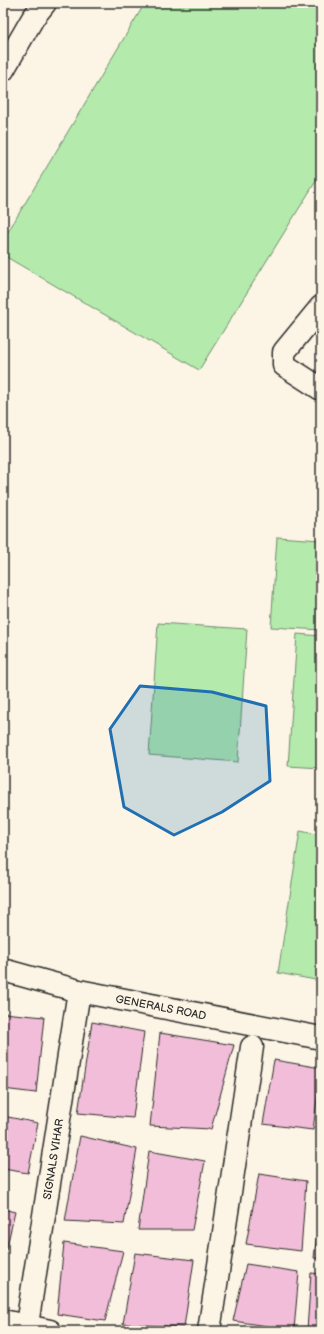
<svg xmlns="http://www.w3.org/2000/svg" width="324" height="1334" font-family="'Balsamiq Sans',sans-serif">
<rect width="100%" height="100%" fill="#fcf5e5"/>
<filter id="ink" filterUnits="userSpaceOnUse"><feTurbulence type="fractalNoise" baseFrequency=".025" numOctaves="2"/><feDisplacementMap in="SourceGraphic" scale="8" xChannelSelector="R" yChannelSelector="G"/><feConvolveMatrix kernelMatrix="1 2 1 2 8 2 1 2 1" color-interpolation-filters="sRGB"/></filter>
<g filter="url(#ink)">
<g fill="#b4eaac" stroke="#708a6c">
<polygon points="145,3 321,3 321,173 199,370 3,255 3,240"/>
<polygon points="277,537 321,540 321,630 271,627"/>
<polygon points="158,623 247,629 238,762 149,755"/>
<polygon points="297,634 321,636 321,768 288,766"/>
<polygon points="300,831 321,835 321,981 278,973"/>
</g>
<g fill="#f2bdd8" stroke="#2b2b2b">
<polygon points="3,1013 44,1017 36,1093 3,1089"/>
<polygon points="92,1022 144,1032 133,1118 78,1113"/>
<polygon points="160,1033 234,1045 211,1129 150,1126"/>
<polygon points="274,1060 321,1068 313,1130 263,1124"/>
<polygon points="3,1116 38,1123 28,1173 3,1169"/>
<polygon points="80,1136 137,1149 124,1224 65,1221"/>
<polygon points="149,1151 205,1161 192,1230 138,1230"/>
<polygon points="259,1174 306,1181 301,1251 246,1244"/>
<polygon points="321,1199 321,1259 314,1258"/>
<polygon points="3,1209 15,1212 3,1263"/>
<polygon points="64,1243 123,1251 105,1321 57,1314"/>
<polygon points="135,1253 194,1260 184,1327 123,1324"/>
<polygon points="246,1264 299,1272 294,1330 233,1321"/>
<polygon points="311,1273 321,1274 321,1331 307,1330"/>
</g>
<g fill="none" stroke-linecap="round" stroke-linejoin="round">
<g stroke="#2b2b2b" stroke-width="25">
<g id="minor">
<polyline points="321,307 284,352 284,365 321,389"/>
<polyline points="3,1321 50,1331"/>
<polyline points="26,1331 79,991"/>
<polyline points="209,1331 252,1047"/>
</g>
</g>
<g stroke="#2b2b2b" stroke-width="25">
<g id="tertiary">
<polyline points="3,70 33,18 45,3"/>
<polyline points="3,970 79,991 321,1038"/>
</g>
</g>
<use href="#minor" stroke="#fcf5e5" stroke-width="22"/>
<use href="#tertiary" stroke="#fcf5e5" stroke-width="22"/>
</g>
</g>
<path fill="#1f6fb2" fill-opacity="0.2" stroke="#1f6fb2" stroke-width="3" stroke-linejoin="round" d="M140 686 212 692 266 706 270 781 222 812 174 835 124 807 110 729Z"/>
<g text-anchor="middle" stroke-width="4" stroke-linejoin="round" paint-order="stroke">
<g font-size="11" fill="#2b2b2b" stroke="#fcf5e5">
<text transform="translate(161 1007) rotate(11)" y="4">GENERALS ROAD</text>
<text transform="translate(53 1159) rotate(-81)" y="4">SIGNALS VIHAR</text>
</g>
</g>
<rect width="324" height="1334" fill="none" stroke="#fcf5e5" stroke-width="16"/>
<rect x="8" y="8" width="308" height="1318" fill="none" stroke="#2b2b2b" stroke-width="1.5" filter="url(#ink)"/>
</svg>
